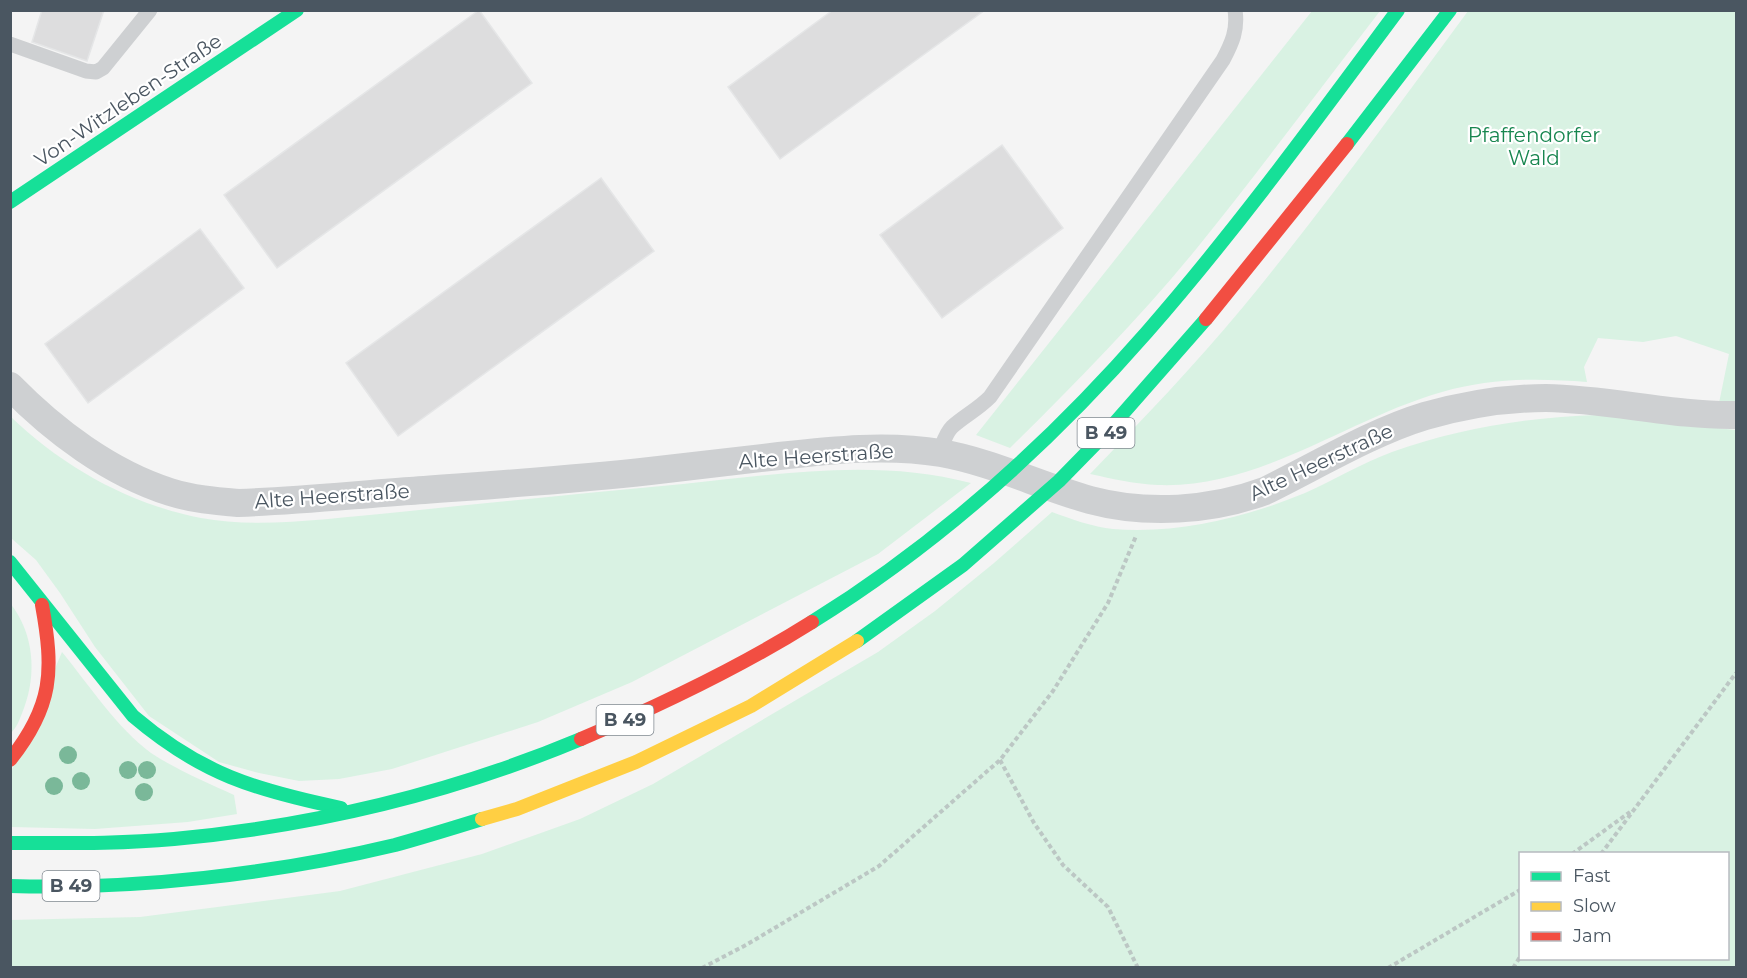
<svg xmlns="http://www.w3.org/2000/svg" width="1747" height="978" font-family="Montserrat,sans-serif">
<rect width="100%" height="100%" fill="#f4f4f4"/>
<g fill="#d9f2e3" fill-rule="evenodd">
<path d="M1312 11H1380C1319 90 1260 170 1197 248 1139 319 1075 384 1010 448L976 435Z"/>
<path d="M1468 11H1736V403H1719L1729 354 1676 336 1643 342 1598 338 1584 367 1587 382C1537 378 1491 378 1442 392 1347 419 1260 489 1158 485 1135 484 1113 479 1090 474 1143 419 1195 365 1243 307 1322 211 1395 110 1468 11Z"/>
<path d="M1598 415 1736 430V967L11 968 10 920 140 917 340 891 482 854 580 819 653 784 878 652 935 611 994 563 1052 512C1071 519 1093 527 1113 529 1179 534 1244 518 1305 493 1334 480 1362 463 1392 452 1457 429 1528 417 1598 415ZM1520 854H1728V958H1520Z"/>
<path d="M10 416C63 467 129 504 201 518 258 529 332 518 390 513 488 503 586 493 683 484 779 474 876 458 971 483L878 554 632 682 538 722 392 769 339 779 299 781 259 773 219 762 149 716 95 647 60 593 36 560 11 538Z"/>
<path d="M10 603C34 633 37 674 24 708 20 718 18 726 11 733Z"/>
<path d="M62 652C89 685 117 728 151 753 177 770 206 782 234 795L237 814 188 822 95 829 11 827 10 774Z"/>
</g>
<g fill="#ddddde" stroke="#e5e6e7" stroke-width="1.5">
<polygon points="42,10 104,10 87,61 32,42"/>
<polygon points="479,10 532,83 277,268 224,195"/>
<polygon points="833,10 985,10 780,159 728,87"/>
<polygon points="1002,145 1063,228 942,318 880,235"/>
<polygon points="601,178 654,251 398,436 346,363"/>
<polygon points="200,229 244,288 88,403 45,344"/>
</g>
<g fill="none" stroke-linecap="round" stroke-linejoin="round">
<g stroke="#bcc7c4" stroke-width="4" stroke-dasharray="4.5 3" stroke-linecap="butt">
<polyline points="1000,760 1034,823 1063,865 1108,907 1138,968"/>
<polyline points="1572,854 1630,812"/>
<polyline points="1601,854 1736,673"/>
<polyline points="702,968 746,945 879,866 1000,760 1053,691 1108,603 1136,536"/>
<polyline points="1388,968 1520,890"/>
<polyline points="1513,968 1520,957"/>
</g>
<g stroke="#ced0d2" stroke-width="15">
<polyline points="10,44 86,71 96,72 103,68 150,10"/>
<path d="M939 453C943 444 945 434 952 427 964 416 977 410 990 397L1223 60C1232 43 1238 30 1235 10"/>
</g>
<path stroke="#ced0d2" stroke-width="28" d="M10 386C54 431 110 473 170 492 192 499 215 501 238 503 296 501 353 495 410 491 490 485 570 480 650 471 693 466 736 461 779 456 833 450 887 444 941 453 992 462 1040 486 1090 500 1146 515 1211 511 1265 491 1316 466 1372 432 1425 416 1464 405 1507 398 1546 398 1610 399 1673 416 1736 415"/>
<g stroke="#16e098" stroke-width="14">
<polyline points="1347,144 1450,10"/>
<polyline points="10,202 297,10"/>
<path d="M10 562 133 716C201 774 255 790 341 808"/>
<path d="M812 622C938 544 1050 443 1147 332 1237 229 1317 119 1398 10"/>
<polyline points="857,641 963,565 1059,481 1105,434 1206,319"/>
<path d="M10 843C65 843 120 844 174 839 313 826 452 793 581 739"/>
<path d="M10 886C135 890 274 874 395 845 424 837 453 828 482 819"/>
</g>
<polyline stroke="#ffcf43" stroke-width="14" points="482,819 517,809 636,762 751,706 857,641"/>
<g stroke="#f24e42" stroke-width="14">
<polyline points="1206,319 1347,144"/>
<path d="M581 739C661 705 739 668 812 622"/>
<path d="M10 760C53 706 54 671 42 605"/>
</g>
</g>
<g fill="#7ab899">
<circle cx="68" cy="755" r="9"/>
<circle cx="128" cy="770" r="9"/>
<circle cx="147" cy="770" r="9"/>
<circle cx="81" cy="781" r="9"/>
<circle cx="54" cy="786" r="9"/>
<circle cx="144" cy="792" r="9"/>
</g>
<g text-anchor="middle" stroke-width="4.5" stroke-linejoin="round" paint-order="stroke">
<g fill="#fff" stroke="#808990" stroke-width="1.5">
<rect x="1077.5" y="418" width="57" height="30" rx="4.5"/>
<rect x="596.5" y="705" width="57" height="30" rx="4.5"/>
<rect x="42.5" y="871" width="57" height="30" rx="4.5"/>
</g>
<g font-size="18" font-weight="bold" fill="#4a5661">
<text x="1106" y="439">B 49</text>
<text x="625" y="726">B 49</text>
<text x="71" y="892">B 49</text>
</g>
<g font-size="20" fill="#4a5661" stroke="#fff">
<text transform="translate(128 100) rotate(-34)" y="7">Von-Witzleben-Straße</text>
<text transform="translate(816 456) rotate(-4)" y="7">Alte Heerstraße</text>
<text transform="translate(1321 462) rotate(-25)" y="7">Alte Heerstraße</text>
<text transform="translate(332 496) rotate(-4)" y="7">Alte Heerstraße</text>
</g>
<g font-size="20" fill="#17864f" stroke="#fff">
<text x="1534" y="142">Pfaffendorfer<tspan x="1534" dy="23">Wald</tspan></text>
</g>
</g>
<rect width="1747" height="978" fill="none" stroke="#4a5661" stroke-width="24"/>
<rect x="1519" y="852" width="210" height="108" fill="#ffffff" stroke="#b7bbc0" stroke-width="1.5"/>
<rect x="1531" y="872" width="30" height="9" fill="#16e098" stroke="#b7bbc0" stroke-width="1.5"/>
<text x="1573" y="882" font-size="18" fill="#4a5661">Fast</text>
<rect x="1531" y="902" width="30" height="9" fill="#ffcf43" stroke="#b7bbc0" stroke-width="1.5"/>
<text x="1573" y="912" font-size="18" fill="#4a5661">Slow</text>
<rect x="1531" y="932" width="30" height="9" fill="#f24e42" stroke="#b7bbc0" stroke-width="1.5"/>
<text x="1573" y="942" font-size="18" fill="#4a5661">Jam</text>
</svg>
